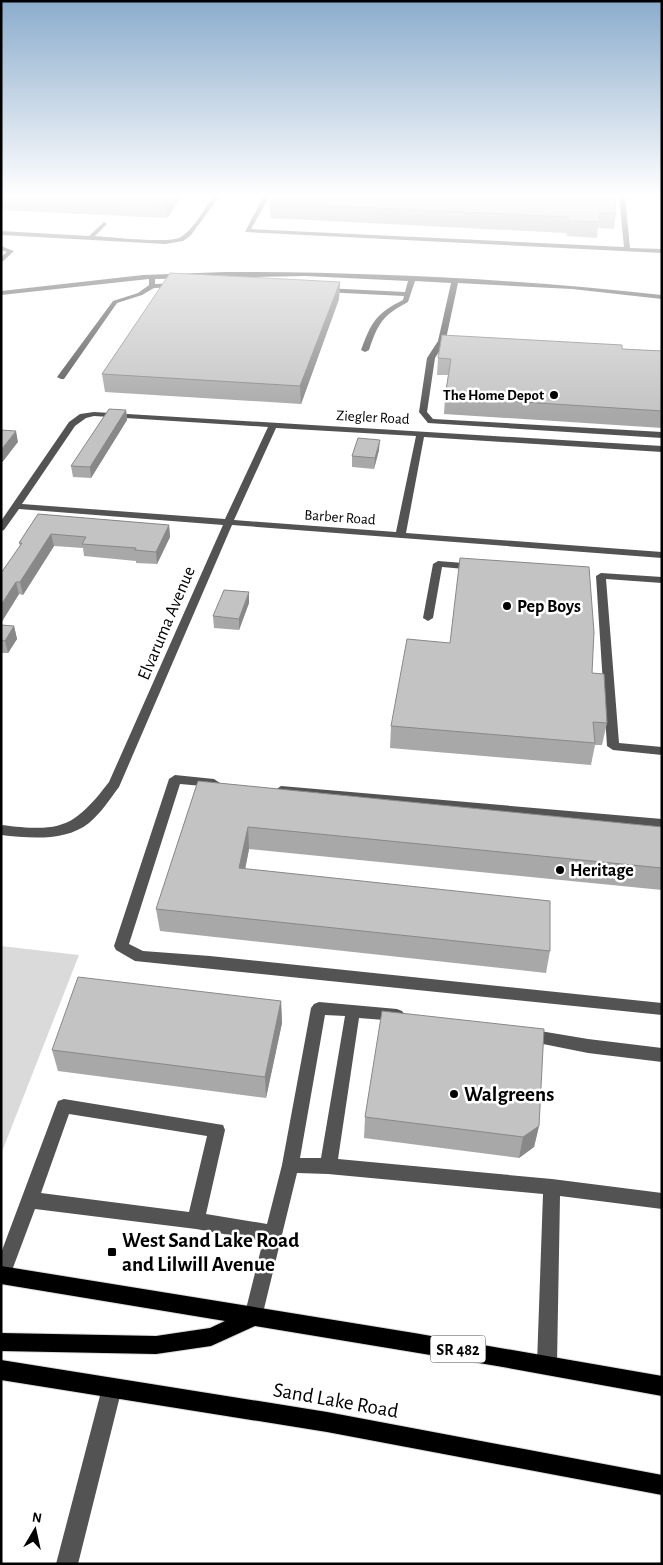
<svg xmlns="http://www.w3.org/2000/svg" width="663" height="1565" font-family="'Alegreya Sans',sans-serif">
<rect width="100%" height="100%" fill="#fff"/>
<polygon fill="#dadada" points="1,946 79,955 1,1154"/>
<g fill="none" stroke-linecap="round" stroke-linejoin="round">
<g stroke="#dbdbdb" stroke-width="2">
<g id="major">
<polygon points="1,1266 414,1333 662,1376 662,1396 497,1366 255,1326 211,1346 156,1354 1,1351 1,1333 156,1336 210,1328 225,1321 1,1284"/>
<polygon points="1,1360 327,1412 662,1475 662,1495 327,1432 1,1380"/>
</g>
</g>
<g fill="#535353" fill-rule="evenodd">
<path d="M213 197H219L191 235 183 241 165 244 1 235V231L89 236 104 222 107 224 95 236C112 237 169 244 181 237 194 229 204 209 213 197Z"/>
<polygon points="263,197 269,197 251,229 624,247 619,197 625,197 630,248 662,249 662,253 245,232"/>
<polygon points="1,246 14,251 1,263 1,257 7,252 1,250"/>
<path d="M226 272C371 272 517 279 662 295V299L572 289 458 283 446 339 454 342 450 344H444L435 358 427 412 433 419 662 432V438L428 423 419 412 427 358 438 341 451 283 415 281 408 302C383 315 378 323 369 350L365 352 361 350C371 323 376 313 403 300L404 296 324 292 321 290 324 288 405 292 408 281 305 276 155 279V284L179 283 182 285 179 287 154 288 142 295 117 303 64 379H61L57 377 113 301 138 293 149 285V279L1 295V291L143 275Z"/>
<path d="M94 412 662 446V452L424 437 406 533 662 552V558L232 525 119 787C110 799 101 813 89 823 65 842 29 838 1 835V825C60 832 73 829 109 782L223 525 19 509 4 530 1 531V521L69 422 80 414ZM94 416 268 427 225 519 22 504 75 426 86 418ZM276 428 416 436 396 532 234 520Z"/>
<polygon points="438,561 476,564 481,567 476,570 442,567 433,618 428,621 423,618 433,564"/>
<polygon points="601,573 662,577 662,583 606,579 619,743 662,747 662,755 613,750 607,746 596,576"/>
<polygon points="175,775 214,779 220,783 214,787 180,784 129,944 143,951 210,956 662,1003 662,1015 135,961 116,950 114,946 169,779"/>
<polygon points="281,786 662,819 662,829 277,793 275,790"/>
<path d="M319 1002 397 1009 402 1011 405 1015 402 1019 397 1021 359 1018 338 1159 552 1179 662 1193V1209L560 1196 557 1364 554 1371 547 1374 540 1371 537 1364 543 1194 328 1174 297 1173 262 1317 260 1324 253 1326 246 1324 244 1317 263 1241 196 1229 35 1209 8 1281 1 1284V1253L56 1106 58 1101 64 1099 223 1125 225 1130 206 1214 267 1224 282 1165 311 1008 314 1004ZM325 1015 345 1016 321 1158H300ZM69 1114 207 1136 189 1212 41 1193Z"/>
<polygon points="528,1029 588,1039 662,1048 662,1062 588,1053 523,1040 520,1035 523,1030"/>
<polygon points="112,1378 119,1381 122,1388 78,1564 56,1564 102,1388 105,1381"/>
</g>
<use href="#major" fill="#000" fill-rule="evenodd"/>
</g>
<g fill="#a8a8a8">
<polygon points="1,197 182,197 167,218 1,210"/>
<polygon points="273,197 616,213 614,229 598,228 597,238 567,236 566,233 270,218 270,203"/>
<polygon points="340,282 339,299 301,404 105,392 102,374"/>
<polygon points="622,349 662,351 662,428 444,414 445,397 448,375 437,375 438,358"/>
<polygon points="126,410 127,420 91,478 73,477 71,466"/>
<polygon points="379,450 374,469 352,467 352,456"/>
<polygon points="38,514 169,525 170,537 157,564 136,563 136,561 84,556 83,548 54,546 23,595 19,594 1,623 20,546 19,543"/>
<polygon points="249,603 239,630 214,628 213,616"/>
<polygon points="1,625 14,626 17,639 8,653 1,653"/>
<polygon points="592,673 607,723 602,745 595,745 591,765 390,748 391,726"/>
<polygon points="198,781 662,827 662,890 249,849 245,869 550,951 546,973 160,931 156,909"/>
<polygon points="281,1001 282,1023 266,1098 58,1071 52,1050"/>
<polygon points="365,1117 539,1126 534,1147 519,1158 364,1138"/>
</g>
<g fill="#888">
<polygon points="170,197 182,197 167,218 166,202"/>
<polygon points="340,282 339,299 301,404 300,386"/>
<polygon points="126,410 127,420 91,478 90,467"/>
<polygon points="16,431 18,442 1,464 1,450"/>
<polygon points="380,440 379,450 374,469 375,458"/>
<polygon points="169,525 170,537 157,564 156,552"/>
<polygon points="51,534 54,546 23,595 20,582"/>
<polygon points="16,582 19,594 1,623 1,605"/>
<polygon points="249,592 249,603 239,630 239,619"/>
<polygon points="14,626 17,639 8,653 5,641"/>
<polygon points="248,827 249,849 241,890 239,868"/>
<polygon points="281,1001 282,1023 266,1098 265,1077"/>
<polygon points="539,1126 534,1147 519,1158 523,1137"/>
</g>
<g fill="#c3c3c3" stroke="#888">
<polygon points="57,197 170,197 166,202"/>
<polygon points="273,197 615,197 616,213 600,212 599,222 569,221 568,217 270,203"/>
<polygon points="170,273 340,282 300,386 102,374"/>
<polygon points="442,335 622,345 622,349 662,351 662,411 445,397 451,359 438,358"/>
<polygon points="109,409 126,410 90,467 71,466"/>
<polygon points="1,430 16,431 1,450"/>
<polygon points="358,438 380,440 375,458 352,456"/>
<polygon points="38,514 169,525 156,552 135,550 136,548 82,544 86,537 51,534 20,582 16,582 1,605 1,573 22,543 19,543"/>
<polygon points="460,558 589,567 594,632 592,673 604,674 607,723 593,722 595,743 391,726 407,639 450,643"/>
<polygon points="224,590 249,592 239,619 213,616"/>
<polygon points="1,625 14,626 5,641 1,640"/>
<polygon points="198,781 662,827 662,868 248,827 239,868 550,901 550,951 156,909"/>
<polygon points="78,977 281,1001 265,1077 52,1050"/>
<polygon points="382,1011 544,1029 539,1126 523,1137 365,1117"/>
</g>
<linearGradient id="sky" x2="0" y2="1"><stop stop-color="#8baccc"/><stop offset="0.47" stop-color="#fff"/><stop offset="1" stop-color="#fff" stop-opacity="0"/></linearGradient>
<rect width="663" height="416" fill="url(#sky)"/>
<g fill="#000" stroke="#fff" stroke-width="2">
<circle cx="554" cy="395" r="5"/>
<circle cx="507" cy="606" r="5"/>
<circle cx="560" cy="870" r="5"/>
<circle cx="454" cy="1094" r="5"/>
<rect x="107" y="1247" width="10" height="10" rx="2.5"/>
</g>
<g text-anchor="middle" stroke-width="5" stroke-linejoin="round" paint-order="stroke">
<g font-size="15" font-weight="bold" fill="#000" stroke="#fff" text-anchor="end">
<text x="544" y="400">The Home Depot</text>
</g>
<g font-size="15" fill="#000" stroke="#fff">
<text transform="translate(373 417) rotate(3)" y="5">Ziegler Road</text>
<text transform="translate(340 517) rotate(4)" y="5">Barber Road</text>
</g>
<rect fill="#fff" stroke="#4c4c4c" stroke-width="1" x="430.5" y="1335.5" width="55" height="27" rx="4"/>
<g font-size="16" font-weight="bold" fill="#000">
<text x="458" y="1355">SR 482</text>
</g>
<g font-size="18" font-weight="bold" fill="#000" stroke="#fff" text-anchor="start">
<text x="517" y="612">Pep Boys</text>
<text x="570" y="876">Heritage</text>
</g>
<g font-size="18" fill="#000" stroke="#fff">
<text transform="translate(166 623) rotate(-67)" y="6">Elvaruma Avenue</text>
</g>
<g font-size="21" font-weight="bold" fill="#000" stroke="#fff" text-anchor="start">
<text x="464" y="1101">Walgreens</text>
<text x="122" y="1247">West Sand Lake Road<tspan x="122" dy="24">and Lilwill Avenue</tspan></text>
</g>
<g font-size="21" fill="#000" stroke="#fff">
<text transform="translate(336 1400) rotate(10)" y="7">Sand Lake Road</text>
</g>
</g>
<rect width="663" height="1565" fill="none" stroke="#000000" stroke-width="5"/>
<g transform="translate(35 1530) rotate(9)" stroke="#ffffff" stroke-width="4" paint-order="stroke">
<path d="M0-4L9 19L0 12L-9 19Z" fill="#000000"/>
<text y="-8" font-size="14" font-weight="bold" text-anchor="middle" fill="#000000">N</text>
</g>
</svg>
